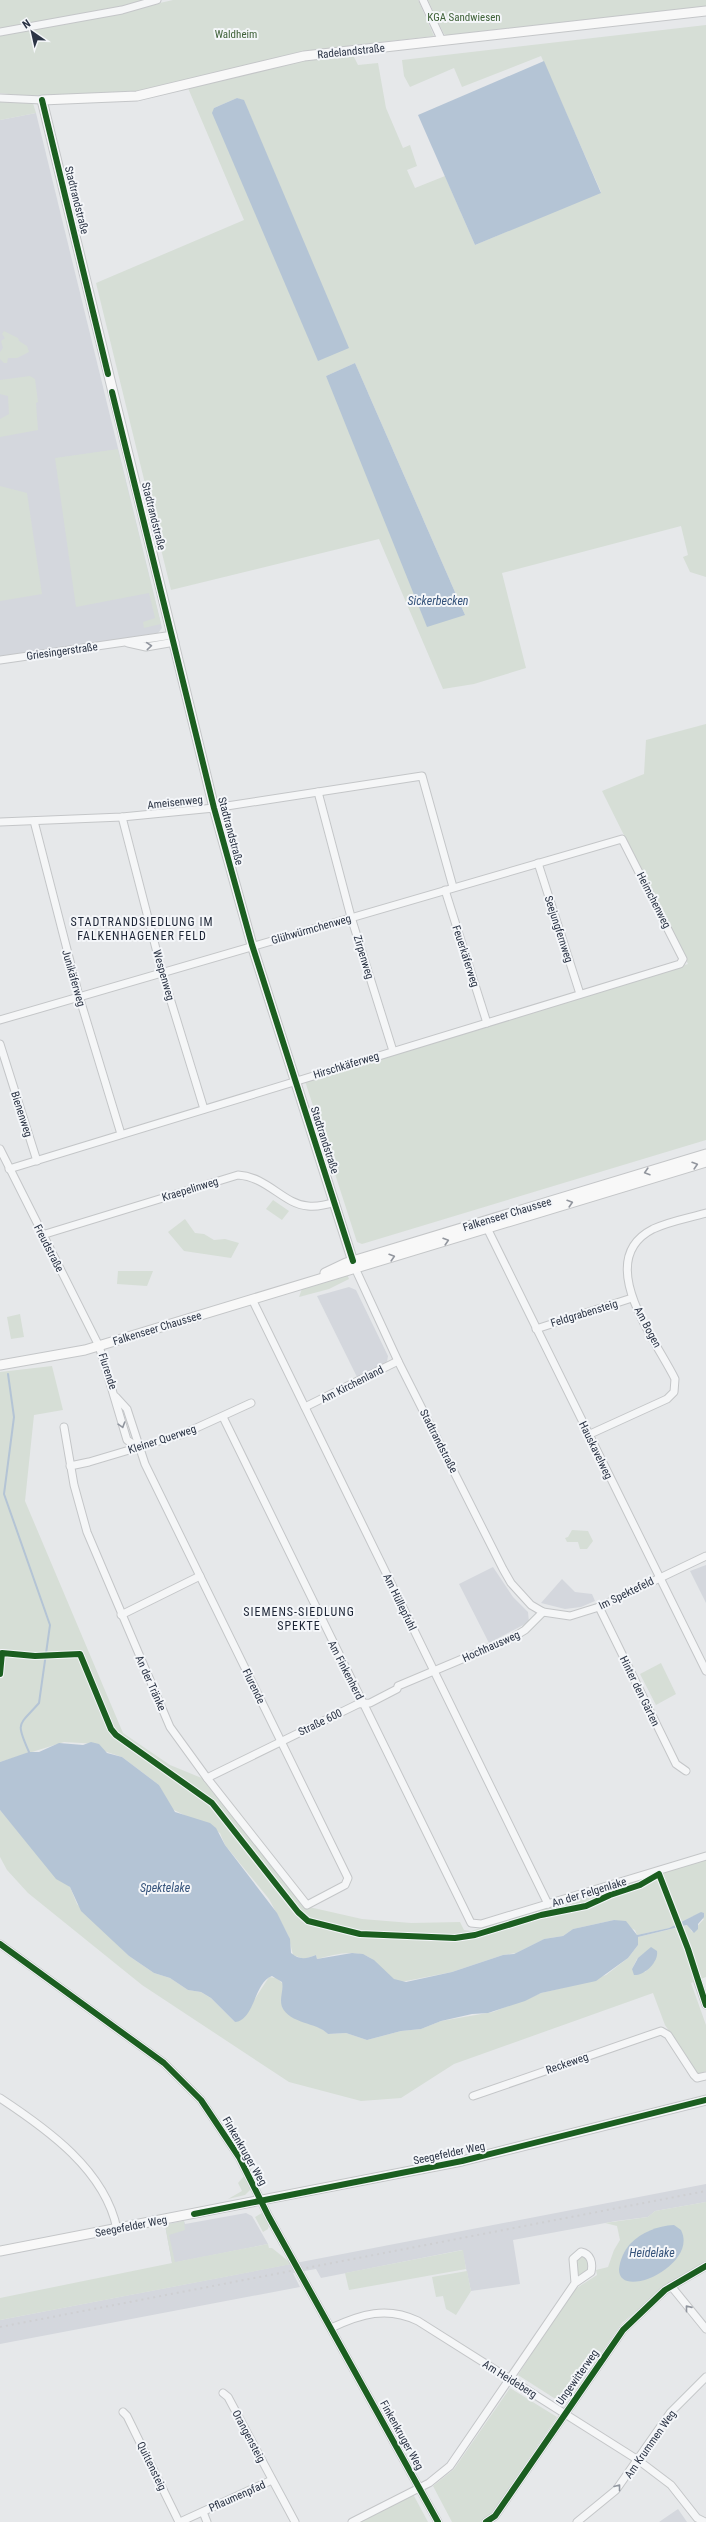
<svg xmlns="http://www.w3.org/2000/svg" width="706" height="2522" font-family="'Roboto Condensed',sans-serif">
<rect width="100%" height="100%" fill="#e6e8ea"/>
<g fill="#d4d7dd">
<polygon points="36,113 162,628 158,633 0,657 0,120"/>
<polygon points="349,1287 356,1290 388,1356 387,1362 357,1377 317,1296"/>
<polygon points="706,1565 706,1603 690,1571"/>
<polygon points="493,1567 513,1597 528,1612 529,1622 489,1643 459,1584"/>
<polygon points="562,1579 575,1592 592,1594 595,1601 581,1607 565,1609 541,1603"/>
<polygon points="706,2184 706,2202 655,2211 648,2217 616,2221 513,2240 520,2284 471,2291 462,2250 321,2278 316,2269 293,2273 300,2287 0,2344 0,2320"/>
<polygon points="246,2213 252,2216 268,2244 172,2263 165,2225 184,2221 185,2224"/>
<polygon points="678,2509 687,2522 658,2522 659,2522"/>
</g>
<g fill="#d6ded6" fill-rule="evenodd">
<polygon points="0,0 157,0 63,25 173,0 418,0 434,36 304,51 141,92 26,96 0,93"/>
<polygon points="428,0 706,0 706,11 448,36 444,34"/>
<path d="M706 25V577L690 572 683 557 688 555 681 526 502 573 526 668 474 684 443 689 379 539 171 590 96 283 244 220 188 88 305 58 352 53 358 65 378 63 386 108 403 148 410 145 417 166 407 170 415 188 445 176 475 245 601 192 541 56 462 87 454 68 410 87 404 76 402 60ZM237 98 244 101 348 348 214 108ZM355 363 465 615 326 376Z"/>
<polygon points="0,98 32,100 36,113 0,120"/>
<polygon points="4,331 18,338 19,341 27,346 29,352 17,358 8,358 7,363 4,363 0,359 0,352 3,348 1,341 5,338 2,334"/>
<polygon points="30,376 35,379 38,402 36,403 38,430 0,437 0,419 9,414 8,396 0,394 0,380"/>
<polygon points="118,449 118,450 161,624 144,628 143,622 155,618 149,593 76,607 55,458"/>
<polygon points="0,486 27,493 42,594 0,601"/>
<polygon points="706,724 706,1140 362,1244 357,1242 305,1081 688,964 602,791 644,774 646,740"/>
<polygon points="273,1200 289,1211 282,1220 266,1209"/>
<polygon points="185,1219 195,1233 204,1234 214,1240 225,1239 239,1243 231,1258 184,1251 168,1232"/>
<polygon points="118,1271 153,1271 147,1286 117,1284"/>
<polygon points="347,1274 349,1279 329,1289 299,1297 303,1286"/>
<polygon points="20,1314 24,1337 11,1339 7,1317"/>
<path d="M52 1366 63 1410 34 1415 25 1501 123 1733 170 1765 204 1779 306 1908 309 1907 362 1919 411 1923 460 1922 464 1930 471 1931 706 1859V1977L691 1983 706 2025V2071L698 2074 665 2025 653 1993 454 2064 401 2098 361 2101 289 2082 142 1985 28 1893 7 1870 0 1857V1810L43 1861 70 1887 77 1904 129 1956 154 1973 170 1978 188 1990 201 1992 211 1998 235 2022 245 2014 269 1977 277 1978 283 1984 282 2007C294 2023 315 2021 328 2034L346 2033 367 2040 401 2031 421 2029 441 2021 493 2012 541 1993 579 1984 606 1975 628 1958 638 1945V1937L688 1925 692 1932 704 1919 693 1916 669 1928 637 1935 635 1930 614 1920 573 1929 563 1936 544 1939 516 1953 503 1955 452 1972 401 1982C392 1980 385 1973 379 1966 364 1946 337 1954 317 1959L316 1955 304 1959 293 1955 288 1935 269 1899 225 1845 220 1833 172 1809 159 1785 122 1757 104 1751 98 1744 64 1742 0 1762V1372ZM646 1953 655 1961 645 1972 632 1969 637 1959Z"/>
<polygon points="572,1530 588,1531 593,1541 587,1549 580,1549 578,1542 567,1542 565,1538 568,1537"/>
<polygon points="661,1663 676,1694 656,1705 640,1674"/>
<polygon points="245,2175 252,2188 245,2195 228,2199 242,2191 238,2183"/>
<polygon points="706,2202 706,2263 671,2283 622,2323 565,2405 518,2375 572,2291 597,2275 596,2270 608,2267 614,2250 620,2240 617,2226 605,2223 648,2217 655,2211"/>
<polygon points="262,2213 269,2225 268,2229 263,2232 255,2217"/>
<polygon points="184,2221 185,2230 169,2235 175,2262 268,2244 269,2248 272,2248 292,2264 0,2320 0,2298 172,2263 165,2225"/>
<polygon points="463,2250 466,2269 349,2290 345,2273"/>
<polygon points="579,2255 586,2256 591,2268 580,2275 577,2273 575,2258"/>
<polygon points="467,2271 471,2291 456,2315 446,2309 443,2296 436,2297 432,2277"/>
<polygon points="510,2388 557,2417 492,2513 480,2522 452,2522 433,2486 454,2469"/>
<polygon points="410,2494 414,2496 428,2522 358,2522"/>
</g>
<g fill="#b4c4d5">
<polygon points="544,61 601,193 475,245 418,115"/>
<polygon points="237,98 244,100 349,348 318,361 212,113 214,108"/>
<polygon points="355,363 465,615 427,627 326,376"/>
<path d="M91 1742 99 1744 107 1753 122 1757 159 1785 175 1812 210 1823 216 1828 225 1845 277 1913 290 1939 291 1953C299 1960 306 1959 316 1955L317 1959 352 1953 363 1954 374 1960 394 1979 406 1982 452 1972 503 1955 514 1954 544 1939 563 1936 573 1929 614 1920 626 1921 637 1935 669 1928 701 1912 704 1913V1917L698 1924V1929L694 1933 687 1925 638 1937V1945L628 1958 596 1981 541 1993 525 2001 488 2013 472 2014 441 2021 421 2029 401 2031 367 2040 346 2033 328 2034C316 2022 290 2024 282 2007 279 1998 284 1990 282 1982L272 1976C254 1982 255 2020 235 2022L211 1998 201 1992 188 1990 170 1978 154 1973 129 1956 81 1911 70 1887 56 1879 0 1810V1762L29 1752H39L59 1743 83 1745Z"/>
<path d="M651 1947 657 1951C659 1962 644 1976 634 1975L632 1969 638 1958Z"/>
<path d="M674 2225 681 2230C699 2265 618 2302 619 2269 620 2260 624 2251 630 2244 642 2232 657 2226 674 2225Z"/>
</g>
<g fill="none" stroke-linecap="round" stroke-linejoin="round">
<path stroke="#b4c4d5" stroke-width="2" d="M8 1374 14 1417 4 1494 50 1625 39 1703C19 1726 15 1721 29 1752"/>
<g stroke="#c4c6c8" stroke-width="9">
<g id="street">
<polyline points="423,0 442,41"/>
<polyline points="0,32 122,10 157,0"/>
<polyline points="0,98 42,100"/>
<polyline points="128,643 146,647 175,642"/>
<polyline points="0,660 173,635"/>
<polyline points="318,792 351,917 393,1051"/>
<polyline points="122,817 162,972 204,1109"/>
<polyline points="34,821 79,996 121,1134"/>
<polyline points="0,822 122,817 214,808 422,776 453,887"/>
<polyline points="538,863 580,994"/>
<polyline points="445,890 487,1023"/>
<polyline points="0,1020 622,839 683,959 680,964 9,1169"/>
<polyline points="0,1044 37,1161"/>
<polyline points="0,1149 99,1346 127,1440 139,1448"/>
<polyline points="487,1228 706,1671"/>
<path d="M42 1235 238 1175C268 1177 283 1204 308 1206 317 1207 326 1205 335 1202"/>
<polyline points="355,1268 398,1361 503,1569 511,1583 531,1605 543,1612 570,1616 599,1607 706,1556"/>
<polyline points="252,1299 548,1904"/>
<polyline points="536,1329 632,1298"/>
<polyline points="305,1407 398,1361"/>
<polyline points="223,1417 471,1923 481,1924 706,1856"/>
<polyline points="64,1427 74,1485 87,1532 170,1727 207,1778 307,1905 345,1885 348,1878 145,1464 127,1409 116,1397"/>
<path d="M588 1435 667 1399 674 1392 675 1379C656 1340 592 1260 653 1229 670 1221 689 1218 706 1213"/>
<polyline points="70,1466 89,1462 183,1434 251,1403"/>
<polyline points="599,1607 676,1764 686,1771"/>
<polyline points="121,1615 200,1576"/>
<polyline points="207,1778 358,1704 370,1703 397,1689 398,1686 512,1638 525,1630 543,1612"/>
<polyline points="0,1944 164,2063 201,2100 239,2157 269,2217 438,2522"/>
<polyline points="698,1982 706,2005"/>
<polyline points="473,2096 661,2031 668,2035 694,2075 697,2078 706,2076"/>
<path d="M0 2098C47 2129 105 2170 117 2229"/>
<polyline points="671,2286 706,2329"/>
<path d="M331 2328C361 2314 387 2306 418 2321L638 2460 671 2485 697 2518 705 2522"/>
<polyline points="223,2393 228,2397 295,2522"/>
<polyline points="123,2412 127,2416 179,2522"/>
<polyline points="203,2512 207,2522"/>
<polyline points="180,2522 272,2480"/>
<path d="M352 2522 429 2483 450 2466 575 2283 591 2272C593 2263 591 2254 581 2252L573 2259 575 2283"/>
<polyline points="486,2522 495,2516 623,2330 665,2290 706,2266"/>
<polyline points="577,2522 616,2490 670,2413 706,2377"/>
</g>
</g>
<g stroke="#c4c6c8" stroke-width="11">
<g id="secondary">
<polyline points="355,1268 252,945 214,808 42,100 137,96 304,56 706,11"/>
<polyline points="325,1273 346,1263 706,1154"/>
<polyline points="0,1365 85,1350 706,1162"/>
<polyline points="0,2251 462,2161 706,2100"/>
</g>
</g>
<use href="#street" stroke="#f5f6f7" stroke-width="7"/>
<use href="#secondary" stroke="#f8f8f8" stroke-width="9"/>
<polyline stroke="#cecfd2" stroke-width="2" stroke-dasharray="2 4" stroke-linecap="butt" points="0,2327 706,2191"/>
<g stroke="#f4f6f9" stroke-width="8">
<g id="cycleway">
<polyline points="42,100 108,374"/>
<polyline points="112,392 214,808 252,945 353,1261"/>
<polyline points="0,1674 2,1653 35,1656 80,1654 111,1729 116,1735 212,1803 298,1912 308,1921 360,1934 455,1938 475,1935 541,1915 586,1906 610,1895 640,1885 659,1874 688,1949 706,2005"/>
<polyline points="0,1944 164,2063 201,2100 239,2157 269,2217 438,2522"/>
<polyline points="194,2214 462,2161 706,2100"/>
<polyline points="486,2522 495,2516 623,2330 665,2290 706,2266"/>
</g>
</g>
<use href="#cycleway" stroke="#1b5e20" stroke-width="6"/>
</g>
<defs><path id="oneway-chevron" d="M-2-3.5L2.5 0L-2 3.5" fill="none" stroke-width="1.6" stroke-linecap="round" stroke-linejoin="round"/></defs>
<g stroke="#90959e">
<use href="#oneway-chevron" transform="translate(149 646) rotate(-5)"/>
<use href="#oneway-chevron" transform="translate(122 1425) rotate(73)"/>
<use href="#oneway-chevron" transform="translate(688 2308) rotate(-129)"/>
<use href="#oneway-chevron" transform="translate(618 2487) rotate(-52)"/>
</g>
<g stroke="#92969e">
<use href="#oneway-chevron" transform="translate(695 1165) rotate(-17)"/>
<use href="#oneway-chevron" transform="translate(647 1172) rotate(163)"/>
<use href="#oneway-chevron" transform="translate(570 1203) rotate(-17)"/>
<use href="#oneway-chevron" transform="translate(446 1241) rotate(-17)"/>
<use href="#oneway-chevron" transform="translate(392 1257) rotate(-17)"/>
</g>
<g text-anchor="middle" stroke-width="4" stroke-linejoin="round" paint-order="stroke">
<g font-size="11" fill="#3f6138" stroke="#f4f6f9">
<text x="464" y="21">KGA Sandwiesen</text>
<text x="236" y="38">Waldheim</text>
</g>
<g font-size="11" fill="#2b3445" stroke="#f4f6f9">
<text transform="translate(351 51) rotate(-6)" y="4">Radelandstraße</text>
<text transform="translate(77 200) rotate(76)" y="4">Stadtrandstraße</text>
<text transform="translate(154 516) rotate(76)" y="4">Stadtrandstraße</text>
<text transform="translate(62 651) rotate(-8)" y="4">Griesingerstraße</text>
<text transform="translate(175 802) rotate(-6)" y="4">Ameisenweg</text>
<text transform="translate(231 831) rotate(75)" y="4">Stadtrandstraße</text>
<text transform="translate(654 900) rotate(63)" y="4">Heimchenweg</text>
<text transform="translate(311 929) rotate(-16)" y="4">Glühwürmchenweg</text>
<text transform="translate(559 929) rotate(72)" y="4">Seejungfernweg</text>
<text transform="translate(466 956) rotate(72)" y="4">Feuerkäferweg</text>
<text transform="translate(364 957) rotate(73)" y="4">Zirpenweg</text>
<text transform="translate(164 975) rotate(74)" y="4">Wespenweg</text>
<text transform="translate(74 978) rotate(74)" y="4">Junikäferweg</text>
<text transform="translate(346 1065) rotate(-17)" y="4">Hirschkäferweg</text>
<text transform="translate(22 1114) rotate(72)" y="4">Bienenweg</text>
<text transform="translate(325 1140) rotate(72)" y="4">Stadtrandstraße</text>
<text transform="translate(190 1189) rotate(-17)" y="4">Kraepelinweg</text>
<text transform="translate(507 1214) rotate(-17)" y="4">Falkenseer Chaussee</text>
<text transform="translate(49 1248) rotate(63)" y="4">Freudstraße</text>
<text transform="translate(584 1313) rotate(-17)" y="4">Feldgrabensteig</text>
<text transform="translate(648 1327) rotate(62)" y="4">Am Bogen</text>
<text transform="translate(157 1328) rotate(-17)" y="4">Falkenseer Chaussee</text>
<text transform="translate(108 1371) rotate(72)" y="4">Flurende</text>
<text transform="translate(352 1384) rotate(-27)" y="4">Am Kirchenland</text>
<text transform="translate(162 1439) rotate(-18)" y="4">Kleiner Querweg</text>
<text transform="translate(439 1441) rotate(63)" y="4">Stadtrandstraße</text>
<text transform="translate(596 1450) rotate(64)" y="4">Hauskavelweg</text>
<text transform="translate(626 1593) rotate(-26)" y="4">Im Spektefeld</text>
<text transform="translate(400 1602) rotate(64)" y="4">Am Hüllepfuhl</text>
<text transform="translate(491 1646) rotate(-24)" y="4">Hochhausweg</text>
<text transform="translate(346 1670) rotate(63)" y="4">Am Finkenherd</text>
<text transform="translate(151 1683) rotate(66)" y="4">An der Tränke</text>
<text transform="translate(254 1686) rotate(64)" y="4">Flurende</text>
<text transform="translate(640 1691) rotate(64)" y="4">Hinter den Gärten</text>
<text transform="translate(320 1722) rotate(-26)" y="4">Straße 600</text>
<text transform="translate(589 1892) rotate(-17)" y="4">An der Felgenlake</text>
<text transform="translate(567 2063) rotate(-19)" y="4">Reckeweg</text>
<text transform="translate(245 2151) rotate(60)" y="4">Finkenkruger Weg</text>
<text transform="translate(449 2153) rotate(-12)" y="4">Seegefelder Weg</text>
<text transform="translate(131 2226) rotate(-11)" y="4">Seegefelder Weg</text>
<text transform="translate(577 2377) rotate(-55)" y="4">Ungewitterweg</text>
<text transform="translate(510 2379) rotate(32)" y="4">Am Heideberg</text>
<text transform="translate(402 2435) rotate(61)" y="4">Finkenkruger Weg</text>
<text transform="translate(249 2436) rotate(62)" y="4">Orangensteig</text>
<text transform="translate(650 2444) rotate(-55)" y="4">Am Krummen Weg</text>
<text transform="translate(152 2466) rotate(64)" y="4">Quittensteig</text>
<text transform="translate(237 2496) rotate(-24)" y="4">Pflaumenpfad</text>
</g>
<g font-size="12" font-style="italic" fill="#34527a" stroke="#f4f6f9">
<text x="438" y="605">Sickerbecken</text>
<text x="165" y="1892">Spektelake</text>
<text x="652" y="2257">Heidelake</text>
</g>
<g font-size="12" letter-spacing="1" fill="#1d2536" stroke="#f4f6f9">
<text x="142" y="926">STADTRANDSIEDLUNG IM<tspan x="142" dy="14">FALKENHAGENER FELD</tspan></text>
<text x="299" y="1616">SIEMENS-SIEDLUNG<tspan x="299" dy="14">SPEKTE</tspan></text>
</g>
</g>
<g transform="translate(32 32) rotate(326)" stroke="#f4f6f9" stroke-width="3" paint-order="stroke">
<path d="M0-3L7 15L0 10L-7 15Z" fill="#2b3445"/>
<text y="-6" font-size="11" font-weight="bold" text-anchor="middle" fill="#2b3445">N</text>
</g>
</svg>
